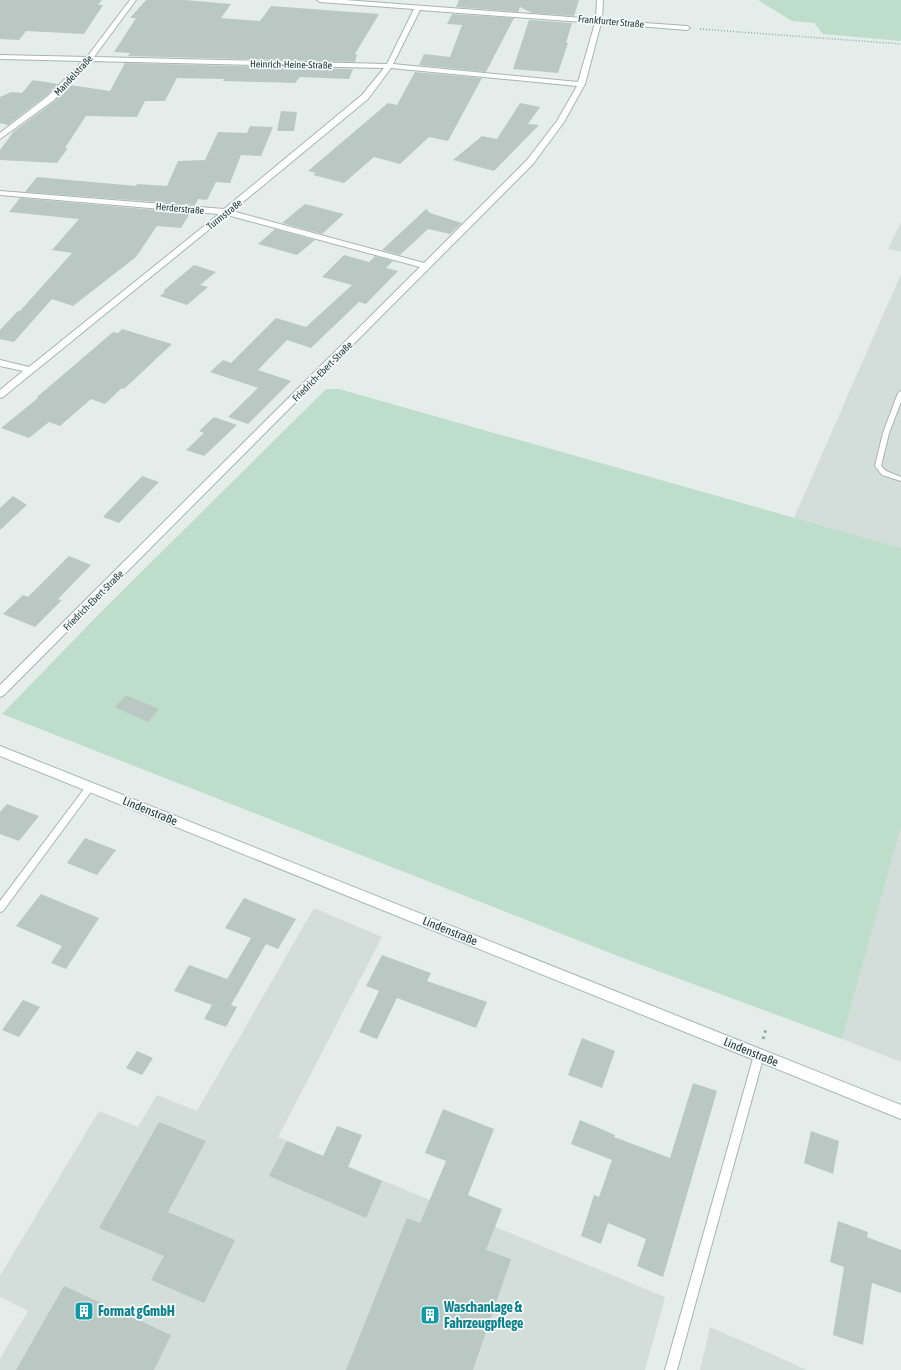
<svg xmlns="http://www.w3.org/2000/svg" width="901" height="1370" font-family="'Asap Condensed',sans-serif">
<rect width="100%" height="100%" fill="#e4edea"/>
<g fill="#d3ddda">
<polygon points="901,222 901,252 888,249"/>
<polygon points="901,274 901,548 794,518"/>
<polygon points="901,827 901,1062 842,1039"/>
<polygon points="314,908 382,937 278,1137 665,1297 645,1370 0,1370 0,1359 28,1311 0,1297 0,1276 99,1111 138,1127 157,1095 197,1111"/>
<polygon points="710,1327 758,1348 807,1370 700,1370"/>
</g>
<g fill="#bfddcb">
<polygon points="758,0 901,0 901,41 823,34 814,23 792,21"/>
<polygon points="326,389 339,389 901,548 901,827 842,1039 623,958 2,714 102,611"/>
</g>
<g fill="#bac8c4">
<polygon points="0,0 102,0 98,5 103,5 84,34 26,31 19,40 0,39"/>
<polygon points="146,0 185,0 231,4 221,18 260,21 271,6 379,14 355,54 357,55 355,62 128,56 130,53 114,52 136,18 130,18"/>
<polygon points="459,0 579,0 574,16 532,13 520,7 518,12 456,7"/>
<polygon points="452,14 514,18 486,72 419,65 424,54 450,57 462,25 447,24"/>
<polygon points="529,20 572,23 566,43 568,43 558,73 513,69"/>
<polygon points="125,63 353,69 349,79 300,77 295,83 223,81 224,79 177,78 165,101 145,101 137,117 86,116 65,148 68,148 57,163 0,160 0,150 14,131 55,101 70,85 110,91"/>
<polygon points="415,72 482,78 448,141 429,137 400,164 374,157 344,183 313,175 316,173 308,171 388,103 397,105"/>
<polygon points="33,80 58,84 47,95 8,125 0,123 0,97 11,92 22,93"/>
<polygon points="520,103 540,107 528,124 539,125 494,171 453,160 482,136 497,139"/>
<polygon points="281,111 297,112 294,131 277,131"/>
<polygon points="250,126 273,127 261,156 241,155 230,183 216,182 207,200 198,199 195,205 25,192 37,177 136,186 137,184 167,186 178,161 205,160 218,132 247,133"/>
<polygon points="20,198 190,213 181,228 157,226 136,257 73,306 52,299 14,342 0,339 0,330 18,311 20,311 72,253 52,250 79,219 9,212"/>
<polygon points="305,204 344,214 322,234 282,223"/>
<polygon points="426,209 430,213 462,223 450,234 428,229 400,255 382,250"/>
<polygon points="275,229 315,240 297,255 258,244"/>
<polygon points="344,255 369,262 375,256 393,261 386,268 398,271 366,304 359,302 311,348 287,340 258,370 291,381 248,424 228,417 258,388 210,372 223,360 231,363 276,318 306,327 352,285 322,277"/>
<polygon points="194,265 216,272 200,285 208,287 187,305 160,296 165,292 163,291"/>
<polygon points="122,329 172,344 124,389 122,388 105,404 91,399 60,426 49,422 29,438 1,428 38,398 37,397 113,332 118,333"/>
<polygon points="214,417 237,425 204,456 186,450 204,433 199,431"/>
<polygon points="142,476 159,482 119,523 103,517"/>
<polygon points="13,496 27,505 0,530 0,508"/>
<polygon points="69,556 91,565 58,599 62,600 35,627 3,614 23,595 28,597"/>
<polygon points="126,695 159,709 148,722 115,707"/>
<polygon points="7,804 39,816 19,841 0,834 0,812"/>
<polygon points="85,838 116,850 97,875 67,863"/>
<polygon points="41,894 99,918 66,969 51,963 62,946 16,926"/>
<polygon points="244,898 296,919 278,949 266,944 231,1005 237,1007 226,1027 204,1019 212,1005 174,991 189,965 227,979 251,938 225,928"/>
<polygon points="382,955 431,973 427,981 487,1002 476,1028 397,998 377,1039 359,1032 379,991 366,986"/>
<polygon points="23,1000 40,1007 19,1037 2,1030"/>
<polygon points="582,1038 615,1051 602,1088 568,1075"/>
<polygon points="137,1051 153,1058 142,1075 126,1068"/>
<polygon points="693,1083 717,1091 663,1277 637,1266 646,1239 608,1223 601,1244 581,1236 594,1195 599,1197 612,1160 571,1144 580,1120 615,1135 614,1137 670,1158"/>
<polygon points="443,1109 494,1129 468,1195 502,1209 486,1250 511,1259 473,1370 346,1370 407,1218 420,1223 446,1161 425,1153"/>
<polygon points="159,1122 206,1141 168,1212 235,1240 204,1303 151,1280 164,1256 99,1228"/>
<polygon points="337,1126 362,1135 348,1167 382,1181 366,1218 269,1176 287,1141 323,1156"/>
<polygon points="811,1131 839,1141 833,1174 804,1163"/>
<polygon points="838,1221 868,1232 867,1237 901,1250 901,1293 872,1283 863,1345 833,1335 844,1267 830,1262"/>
<polygon points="64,1286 171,1335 154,1370 16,1370"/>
</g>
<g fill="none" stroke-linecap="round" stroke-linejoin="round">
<g stroke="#a7b5b2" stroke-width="2">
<g id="lane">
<polygon points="901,391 901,402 889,433 881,466 886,471 901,477 901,481 882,475 875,466 883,433 898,393"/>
<polygon points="90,784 93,785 94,787 93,789 3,911 0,912 0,901 87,785"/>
<polygon points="759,1050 763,1052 764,1055 677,1370 665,1370 754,1055 755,1052"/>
</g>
</g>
<g stroke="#a7b5b2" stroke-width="2">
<path id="street" d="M130 0H136L94 57 387 64 414 9 320 2 317 0H345L596 19 597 0H603L602 20 687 26 690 28 687 30 601 23 585 84 564 122 533 164 4 695 0 697V685L420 267 227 215 3 397 0 398V390L23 371 0 366V360L29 367 219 214 0 195V191L224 209 362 95 384 68 91 61 54 100 0 139V133L48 96 83 61 0 59V55L87 57ZM420 10 595 23 578 82 393 64ZM391 68 577 86 557 121 527 160 424 263 232 211 368 99Z"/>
</g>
<g stroke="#a3b8b4" stroke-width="2">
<polygon id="secondary" points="0,746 901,1105 901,1119 0,756"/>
</g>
<polyline stroke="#86afa8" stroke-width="1.5" stroke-dasharray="1 2" stroke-linecap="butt" points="700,29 901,44"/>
<polyline stroke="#86afa8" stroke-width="3" stroke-dasharray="2.5 4" stroke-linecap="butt" points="763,1039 766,1029"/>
<use href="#lane" fill="#fff" fill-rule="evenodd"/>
<use href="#street" fill="#fff" fill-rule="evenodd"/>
<use href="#secondary" fill="#fff" fill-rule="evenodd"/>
</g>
<defs>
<g id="building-square" transform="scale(1)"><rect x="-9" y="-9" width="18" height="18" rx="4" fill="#0f9aa8" stroke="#f5faf8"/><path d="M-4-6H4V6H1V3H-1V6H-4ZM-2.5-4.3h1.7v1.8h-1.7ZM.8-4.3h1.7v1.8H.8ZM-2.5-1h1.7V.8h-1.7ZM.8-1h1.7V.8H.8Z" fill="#fff"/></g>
</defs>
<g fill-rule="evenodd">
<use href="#building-square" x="84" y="1311"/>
<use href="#building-square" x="430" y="1315"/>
</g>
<g text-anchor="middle" stroke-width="3.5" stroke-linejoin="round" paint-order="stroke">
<g font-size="10" fill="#243e3b" stroke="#f5faf8">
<text transform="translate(611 21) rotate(5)" y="4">Frankfurter Straße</text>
<text transform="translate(291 64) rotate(1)" y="4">Heinrich-Heine-Straße</text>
<text transform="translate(73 75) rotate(-47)" y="4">Mandelstraße</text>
<text transform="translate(180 208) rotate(5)" y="4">Herderstraße</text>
<text transform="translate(224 214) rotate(-39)" y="4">Turmstraße</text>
<text transform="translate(322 371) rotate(-45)" y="4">Friedrich-Ebert-Straße</text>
<text transform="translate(93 600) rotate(-45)" y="4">Friedrich-Ebert-Straße</text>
</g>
<g font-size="12" fill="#243e3b" stroke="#f5faf8">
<text transform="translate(150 811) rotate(22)" y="4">Lindenstraße</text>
<text transform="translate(450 931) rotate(22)" y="4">Lindenstraße</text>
<text transform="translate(751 1052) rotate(22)" y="4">Lindenstraße</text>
</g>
<g font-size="14" font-weight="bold" fill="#0d838f" stroke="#f5faf8" text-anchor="start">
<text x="444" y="1312">Waschanlage &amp;<tspan x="444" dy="16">Fahrzeugpflege</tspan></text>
<text x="98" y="1316">Format gGmbH</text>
</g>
</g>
</svg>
